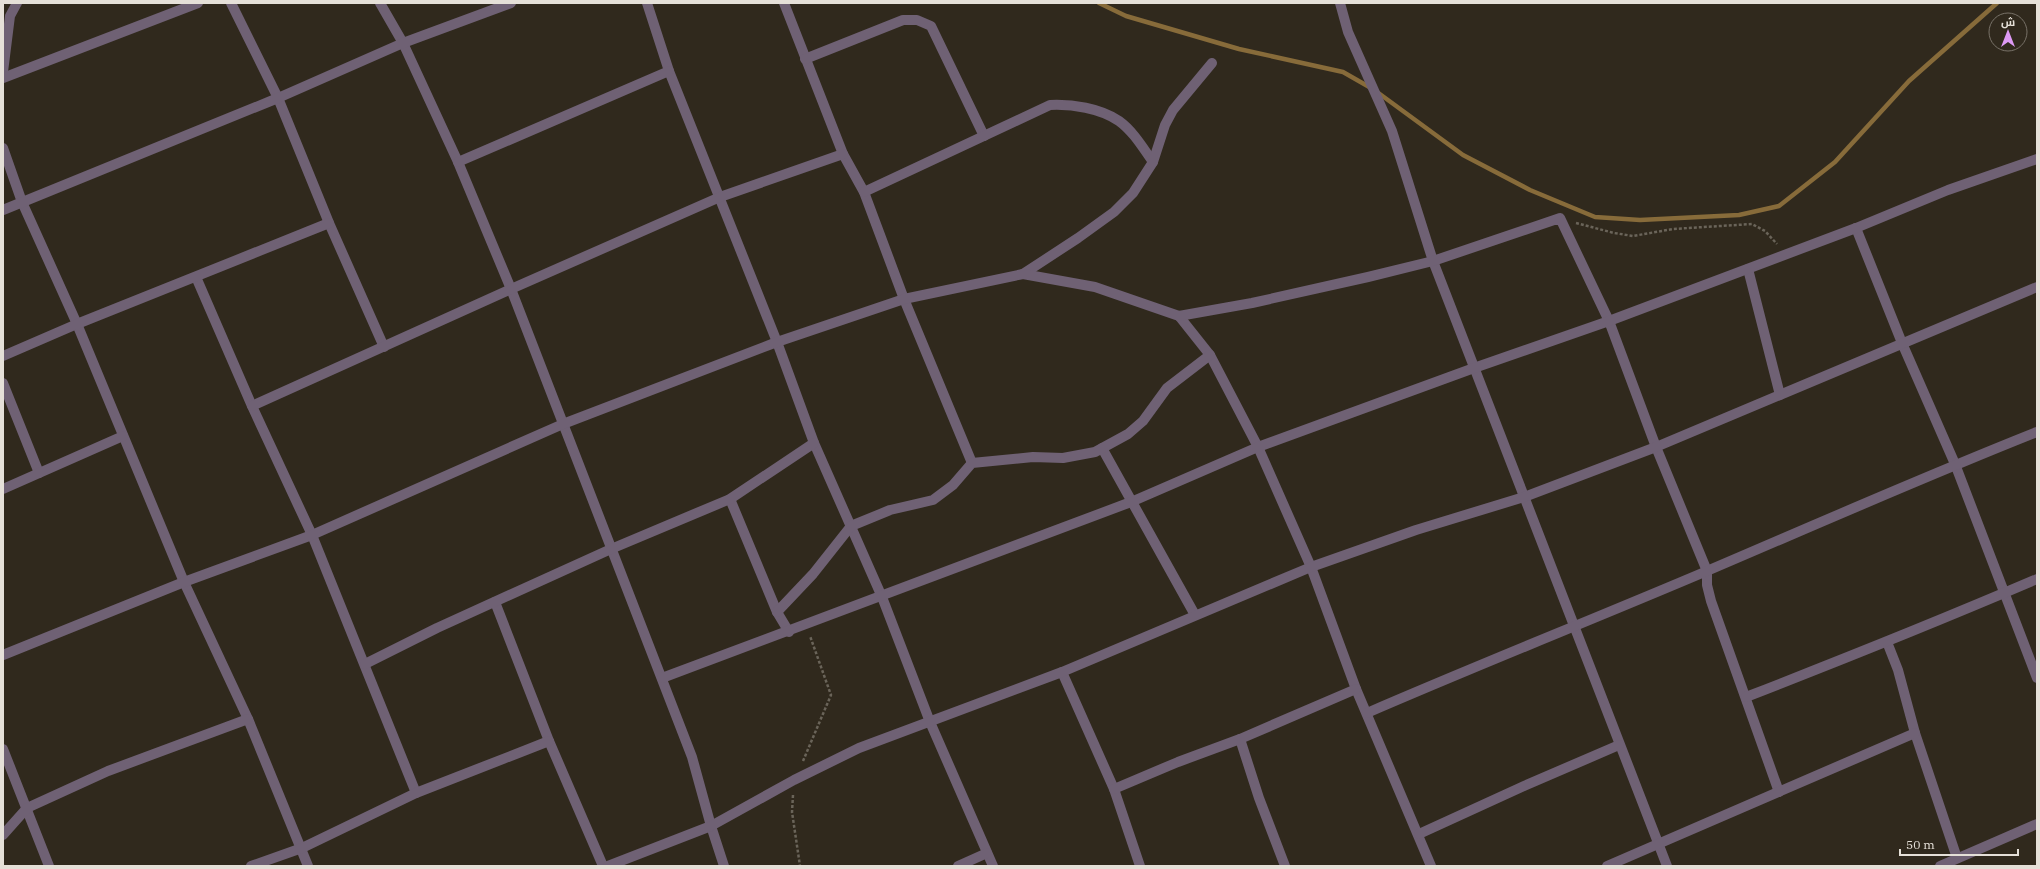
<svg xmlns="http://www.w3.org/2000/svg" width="2040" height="869" font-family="'IBM Plex Serif',Cairo,serif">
<rect width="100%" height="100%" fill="#30291d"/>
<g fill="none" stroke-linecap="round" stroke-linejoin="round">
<g stroke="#876b3a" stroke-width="4.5">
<polyline points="1099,3 1126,16 1239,49 1343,72 1371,88"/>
<polyline points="1377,92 1463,155 1530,190 1595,217 1640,220 1739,215 1779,206 1835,162 1909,81 1997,3"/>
</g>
<g stroke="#6a6459" stroke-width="2.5" stroke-dasharray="3 2" stroke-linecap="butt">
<polyline points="1576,223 1614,233 1633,236 1673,229 1752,224 1765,231 1777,244"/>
<polyline points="803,761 831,695 810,636"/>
<polyline points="793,795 792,812 800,866"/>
</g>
<g stroke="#6f6174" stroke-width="10">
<polyline points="231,3 278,98 329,223 384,347"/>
<polyline points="380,3 403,43 458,162 511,289 692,757 711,826 724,866"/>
<polyline points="647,3 669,71 777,342 814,443 882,597 930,722 993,866"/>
<polyline points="784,3 843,154 864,192 904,299 972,463"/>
<polyline points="1340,3 1348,32 1392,131 1433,261 1667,866"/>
<polyline points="805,59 903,20 917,20 931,26 984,136"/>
<polyline points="3,72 10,16 17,3"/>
<polyline points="3,78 198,3"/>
<polyline points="3,148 22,202 77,324 184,582 248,719 308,866"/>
<polyline points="458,162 669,71"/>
<path d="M864 192 1050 105C1072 104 1100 108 1119 121 1133 131 1143 148 1153 162"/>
<polyline points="3,210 278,98 403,43 511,3"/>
<polyline points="1856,228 1902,343 1955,464 2037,678"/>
<polyline points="1748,269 1780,395"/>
<polyline points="1023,274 1078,238 1114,212 1133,193 1153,162 1165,125 1173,110 1212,63"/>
<polyline points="196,277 252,406 312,535 416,793"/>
<polyline points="1179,316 1210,355 1258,447 1311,567 1356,689 1431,866"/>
<polyline points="3,356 77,324 329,223"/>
<polyline points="3,383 39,473"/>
<polyline points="252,406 511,289 720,197 843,154"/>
<polyline points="1102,448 1195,615"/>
<polyline points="3,489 123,436"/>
<polyline points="730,499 777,612 789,632"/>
<polyline points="495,602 549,741 603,866"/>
<polyline points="777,612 813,574 851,526 890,510 933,500 953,485 972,463 1033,457 1063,458 1095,452 1128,434 1143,421 1167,388 1210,355"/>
<polyline points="1887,642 1898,670 1915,733 1957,858"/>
<polyline points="3,655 184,582 312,535 563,424 777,342 904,299 1023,274 1095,287 1179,316 1252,303 1368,277 1433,261 1560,218 1609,321 1656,447 1707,571 1707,585 1711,601 1779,792"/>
<polyline points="365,664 437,628 611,549 730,499 814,443"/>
<polyline points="1062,672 1114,789 1140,866"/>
<polyline points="662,678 1131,502 1258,447 1474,368 1609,321 1856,228 1948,190 2037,159"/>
<path d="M1746 697C1844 659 1941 620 2037 579"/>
<path d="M1367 713C1480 664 1594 619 1707 571 1817 524 1926 476 2037 432"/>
<polyline points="1240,739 1259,798 1285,866"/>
<polyline points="3,749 49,866"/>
<polyline points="1114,789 1178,762 1240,739 1356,689"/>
<polyline points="1419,834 1524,786 1619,745"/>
<polyline points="3,835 27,808 108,771 248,719"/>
<polyline points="251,866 302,848 416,793 549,741"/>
<polyline points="608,866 711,826 794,780 859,748 1062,672 1311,567 1416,530 1524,497 1656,447 2037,287"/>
<polyline points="958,866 987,853"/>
<polyline points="1607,866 1915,733"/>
<polyline points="1940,866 2037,824"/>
</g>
</g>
<rect width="2040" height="869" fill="none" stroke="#e5e0d8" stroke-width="8"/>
<g transform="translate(2008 32)"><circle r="19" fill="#30291d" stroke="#787268"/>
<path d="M0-3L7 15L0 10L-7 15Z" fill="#dd99f3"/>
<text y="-6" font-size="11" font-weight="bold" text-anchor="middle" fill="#e5e0d8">ش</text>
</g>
<path d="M1900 849v6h118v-6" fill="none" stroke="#e5e0d8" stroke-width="2"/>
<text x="1906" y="849" font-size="12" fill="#e5e0d8" stroke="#30291d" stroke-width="3" paint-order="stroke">50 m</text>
</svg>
